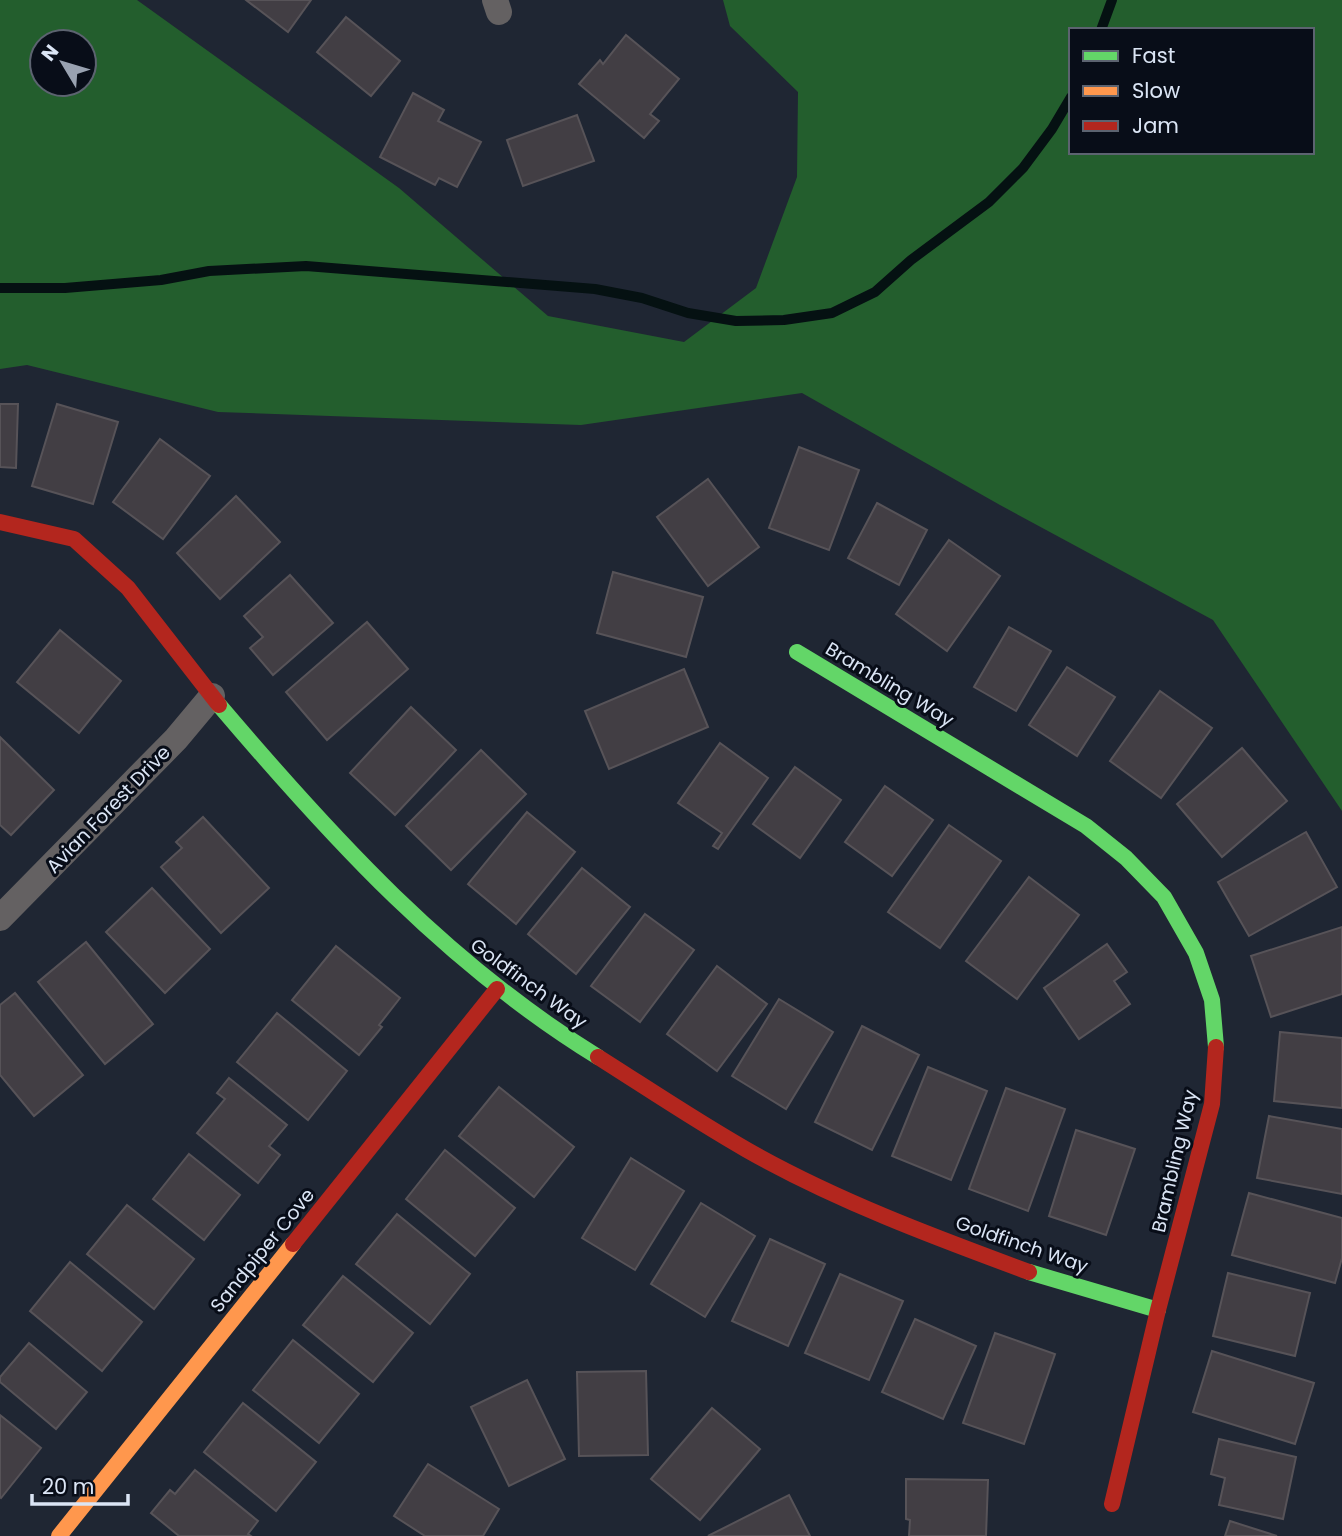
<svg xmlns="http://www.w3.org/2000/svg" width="1342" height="1536" font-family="Poppins,sans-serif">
<rect width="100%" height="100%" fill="#1f2633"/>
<path fill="#235e2d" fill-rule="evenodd" d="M0 0H137L399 188 548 316 684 342 756 288 797 177 798 92 730 26 723 0H1342V811L1213 620 1000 505 802 393 581 425 218 412 27 365 0 369ZM1071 30H1312V152H1071ZM42 42H84V84H42Z"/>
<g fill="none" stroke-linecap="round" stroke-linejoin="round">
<g stroke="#051112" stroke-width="10">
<polyline points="1101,30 1112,0"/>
<polyline points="0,288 65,288 161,280 209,271 306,266 595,289 642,298 688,313 736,321 784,320 832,313 875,292 911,260 989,202 1023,168 1052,129 1071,97"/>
</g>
</g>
<g fill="#423e44" stroke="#575358" stroke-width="2">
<polygon points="246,0 311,0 288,32"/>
<polygon points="346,17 400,61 371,96 317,52"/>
<polygon points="626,35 679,79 650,114 659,121 644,138 579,84 600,60 603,64"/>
<polygon points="413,93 444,110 438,121 481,142 457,187 439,178 435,185 380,157"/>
<polygon points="577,115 594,161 523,186 507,140"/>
<polygon points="0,404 18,404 16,468 0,467"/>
<polygon points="57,404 118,422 93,504 32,486"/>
<polygon points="160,439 210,476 163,539 113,502"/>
<polygon points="799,447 859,470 829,550 769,528"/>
<polygon points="708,479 759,547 708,586 657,517"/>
<polygon points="236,496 280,542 220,599 177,553"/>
<polygon points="877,503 927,530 899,585 848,558"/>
<polygon points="949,540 1000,576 947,651 896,614"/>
<polygon points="613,572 703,597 686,657 597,633"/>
<polygon points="290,575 333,623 273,675 250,648 263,637 244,616"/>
<polygon points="367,622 408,669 327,740 286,692"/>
<polygon points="1009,627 1051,651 1016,711 974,687"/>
<polygon points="60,630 121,681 79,733 17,682"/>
<polygon points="1067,667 1115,697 1077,756 1029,725"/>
<polygon points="684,669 708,727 609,769 585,711"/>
<polygon points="1160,691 1212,728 1161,798 1110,761"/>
<polygon points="411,707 456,750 395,815 350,773"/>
<polygon points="0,737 54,790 11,835 0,825"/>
<polygon points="720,743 768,778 718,849 713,846 722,833 678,803"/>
<polygon points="1242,748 1287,801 1222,857 1177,804"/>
<polygon points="481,750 526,794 451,870 406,826"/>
<polygon points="795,767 841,800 800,858 753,824"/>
<polygon points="885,786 933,820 892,876 845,842"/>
<polygon points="527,812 575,852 516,924 468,884"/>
<polygon points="203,817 269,888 221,933 161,867 182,848 176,842"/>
<polygon points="949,825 1001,861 940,948 888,912"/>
<polygon points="1306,832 1337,887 1249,936 1218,882"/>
<polygon points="582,868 630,907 576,974 528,934"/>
<polygon points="1029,877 1079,915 1017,999 966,961"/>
<polygon points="152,888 210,949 165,993 106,932"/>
<polygon points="645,914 694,950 640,1022 591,986"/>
<polygon points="1342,927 1342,994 1271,1017 1251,956"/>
<polygon points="86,942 153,1024 105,1064 38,982"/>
<polygon points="1107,944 1127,972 1114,981 1130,1004 1079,1039 1044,988"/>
<polygon points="336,946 400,998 379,1025 382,1027 359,1055 292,1000"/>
<polygon points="717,966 767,1004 717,1071 667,1034"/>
<polygon points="15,993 83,1075 34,1116 0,1075 0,1005"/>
<polygon points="779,999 833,1032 786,1109 732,1076"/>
<polygon points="277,1013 347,1071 308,1120 237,1062"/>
<polygon points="862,1026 919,1055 872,1150 815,1122"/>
<polygon points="1280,1032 1342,1038 1342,1108 1274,1101"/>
<polygon points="928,1067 987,1091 951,1180 892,1156"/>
<polygon points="229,1078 287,1125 269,1146 280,1155 258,1183 197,1133 225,1099 217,1093"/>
<polygon points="499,1087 574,1147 534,1197 459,1136"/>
<polygon points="1006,1088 1065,1109 1028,1211 969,1189"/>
<polygon points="1269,1116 1342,1129 1342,1194 1257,1178"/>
<polygon points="1076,1130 1135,1149 1106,1235 1049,1216"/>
<polygon points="445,1150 515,1208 475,1256 406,1199"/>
<polygon points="189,1154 240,1195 204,1240 153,1199"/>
<polygon points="631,1158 684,1191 635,1270 582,1238"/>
<polygon points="1249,1193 1342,1218 1342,1258 1335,1283 1232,1255"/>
<polygon points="701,1203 755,1236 705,1317 651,1284"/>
<polygon points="127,1205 194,1259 154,1309 87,1254"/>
<polygon points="397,1214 470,1274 430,1324 356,1264"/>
<polygon points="770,1239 825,1264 788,1346 732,1321"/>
<polygon points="70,1262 142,1322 102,1371 30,1311"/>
<polygon points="1228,1273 1310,1293 1295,1356 1213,1336"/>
<polygon points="840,1274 903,1301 869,1380 805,1353"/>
<polygon points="343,1276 413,1333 373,1382 303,1325"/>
<polygon points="915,1319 976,1346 943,1419 882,1392"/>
<polygon points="995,1333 1055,1354 1024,1444 963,1423"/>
<polygon points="293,1340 359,1394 319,1443 253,1390"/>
<polygon points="29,1343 87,1392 56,1429 0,1382 0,1377"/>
<polygon points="1212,1351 1314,1383 1295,1444 1193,1412"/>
<polygon points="646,1371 648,1455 579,1456 577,1372"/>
<polygon points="527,1380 565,1459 509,1486 471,1407"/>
<polygon points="243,1403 316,1462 276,1511 204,1452"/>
<polygon points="712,1408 760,1449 700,1520 651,1479"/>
<polygon points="0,1415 41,1448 1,1498 0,1497"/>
<polygon points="1219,1439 1296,1457 1283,1519 1219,1505 1225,1478 1211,1474"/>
<polygon points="428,1464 499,1509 483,1536 425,1536 394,1516"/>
<polygon points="195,1470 258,1521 248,1534 251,1536 179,1536 151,1513 170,1490 175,1494"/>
<polygon points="906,1479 988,1480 986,1536 909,1536 910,1520 906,1519"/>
<polygon points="789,1495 810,1536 708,1536"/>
<polygon points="1230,1521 1277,1536 1225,1536"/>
</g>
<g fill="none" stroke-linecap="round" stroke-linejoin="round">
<g stroke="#646162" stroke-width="26">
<polyline points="495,0 499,12"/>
<polyline points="0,918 176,739 212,696"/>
</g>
<g stroke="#63d668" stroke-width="16">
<polyline points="797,652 1086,826 1126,858 1164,897 1196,953 1212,1000 1216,1047"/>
<path d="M219 705C333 839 447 964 598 1057"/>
<polyline points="1029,1272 1158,1310"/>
</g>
<polyline stroke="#ff974d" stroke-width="16" points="59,1536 293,1244"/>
<g stroke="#b3261e" stroke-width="16">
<polyline points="0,522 74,539 128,588 219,705"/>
<path d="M598 1057C647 1088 696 1121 747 1150 835 1200 934 1237 1029 1272"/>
<polyline points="293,1244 497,989"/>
<polyline points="1112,1504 1158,1310 1212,1104 1216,1047"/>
</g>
</g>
<g text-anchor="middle" stroke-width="6" stroke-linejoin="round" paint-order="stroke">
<g font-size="19" fill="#dbe5f5" stroke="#080d18">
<text transform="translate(890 684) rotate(31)" y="7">Brambling Way</text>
<text transform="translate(108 809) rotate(-46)" y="7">Avian Forest Drive</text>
<text transform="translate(529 983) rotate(36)" y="7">Goldfinch Way</text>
<text transform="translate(1174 1161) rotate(-77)" y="7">Brambling Way</text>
<text transform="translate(1022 1244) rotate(19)" y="7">Goldfinch Way</text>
<text transform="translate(262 1250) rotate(-51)" y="7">Sandpiper Cove</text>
</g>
</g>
<rect x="1069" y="28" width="245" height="126" fill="#080d18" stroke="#5c6370" stroke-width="2"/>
<rect x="1083" y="51" width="35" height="10" fill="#63d668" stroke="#5c6370" stroke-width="2"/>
<text x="1132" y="63" font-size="21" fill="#dbe5f5">Fast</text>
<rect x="1083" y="86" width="35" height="10" fill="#ff974d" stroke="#5c6370" stroke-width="2"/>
<text x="1132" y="98" font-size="21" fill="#dbe5f5">Slow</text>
<rect x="1083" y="121" width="35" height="10" fill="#b3261e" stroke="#5c6370" stroke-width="2"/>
<text x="1132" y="133" font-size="21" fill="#dbe5f5">Jam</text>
<g transform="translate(63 63) rotate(308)"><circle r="33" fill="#080d18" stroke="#5c6370" stroke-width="2"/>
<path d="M0-5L12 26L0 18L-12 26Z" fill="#99a2b1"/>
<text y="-10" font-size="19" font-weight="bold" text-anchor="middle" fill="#dbe5f5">N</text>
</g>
<path d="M32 1494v10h96v-10" fill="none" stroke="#dbe5f5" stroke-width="3.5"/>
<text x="42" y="1494" font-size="21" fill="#dbe5f5" stroke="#080d18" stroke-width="5" paint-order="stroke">20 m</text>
</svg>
